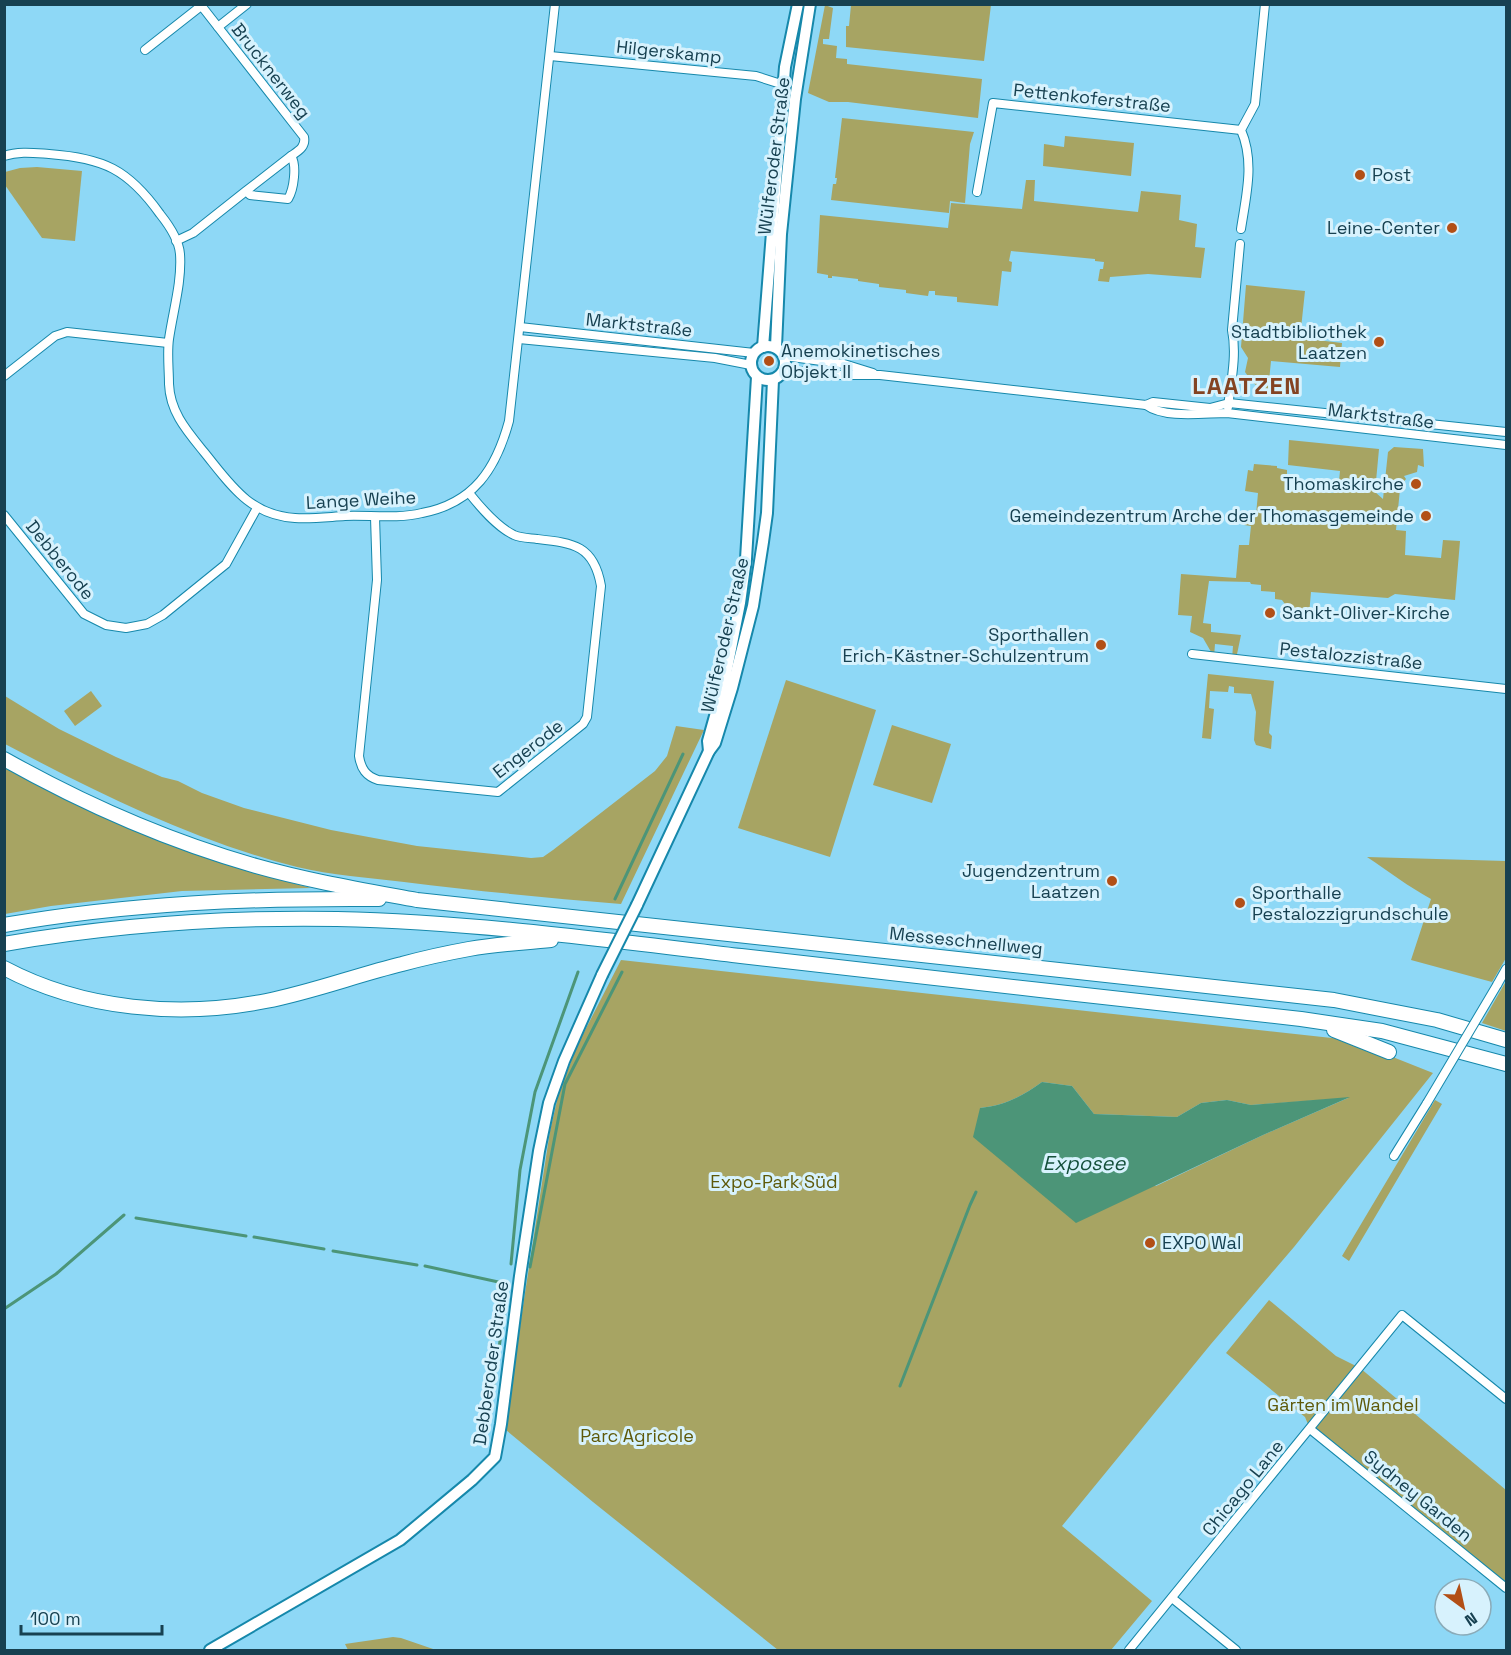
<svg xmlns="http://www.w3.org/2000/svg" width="1511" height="1655" font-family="'Space Grotesk',sans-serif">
<rect width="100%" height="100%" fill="#8ed8f6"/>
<g fill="#a7a463" fill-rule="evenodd">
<polygon points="825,5 833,8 829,39 823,39 823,44 837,46 836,58 847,59 847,64 982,79 978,118 848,102 829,102 808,93"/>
<polygon points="851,5 991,5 984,61 846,47 846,26 849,26"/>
<polygon points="842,118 974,132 970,144 965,203 950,201 949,213 831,200 833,184 836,184 837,178 835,178"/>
<polygon points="1065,136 1134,143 1131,176 1043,166 1044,144 1064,147"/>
<polygon points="37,167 82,171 75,241 42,238 5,185 5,172 20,168"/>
<polygon points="1026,180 1035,180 1034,201 1138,212 1141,191 1181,195 1179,220 1197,224 1195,247 1205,248 1201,278 1148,274 1110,277 1109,282 1098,281 1100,269 1103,269 1104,262 1095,261 1095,259 1011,251 1009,261 1012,262 1011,272 1002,271 998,306 957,302 957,297 935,295 935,291 929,291 928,296 906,293 906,290 879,287 879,284 858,281 858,279 832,276 832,278 828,278 828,275 817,273 820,215 948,228 951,203 1022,209"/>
<path d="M1246 285 1305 291 1300 338 1342 343 1340 367 1271 361 1268 391C1258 389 1251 381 1245 372L1248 358 1241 347Z"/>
<polygon points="1289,440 1379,449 1375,492 1383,499 1388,452 1394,447 1423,449 1424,467 1418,465 1417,472 1404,476 1406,479 1399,488 1400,489 1396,530 1406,531 1405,555 1441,558 1443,540 1460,541 1455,600 1395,594 1388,598 1311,592 1309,615 1286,613 1287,607 1282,600 1275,599 1275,592 1261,591 1261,585 1251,584 1250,582 1209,581 1203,623 1211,624 1211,632 1241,635 1236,659 1232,659 1233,646 1215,644 1214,657 1203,638 1190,632 1192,616 1178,615 1181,574 1236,578 1239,545 1249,545 1251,526 1244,525 1246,514 1256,515 1258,493 1245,491 1248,470 1253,471 1254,464 1277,466 1277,468 1287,470 1287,478 1318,483 1317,487 1324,487 1323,492 1333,493 1335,481 1339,481 1340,471 1288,465"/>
<polygon points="1208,674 1274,681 1269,733 1272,736 1271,749 1256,745 1254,740 1256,712 1251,694 1234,693 1234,687 1229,686 1228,692 1210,691 1209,708 1214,709 1211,739 1202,738"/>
<polygon points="786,680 876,710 830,857 738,828"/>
<polygon points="91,691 102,706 75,726 64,711"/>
<path d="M5 696 59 729 116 757 162 777 178 781 202 793 244 808 331 830 417 846 531 858 543 857 553 850 655 771 667 756 676 726 704 730 621 904C549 898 476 891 404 882 369 878 331 875 297 867 194 841 98 793 5 744Z"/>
<polygon points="892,725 951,744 932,803 873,785"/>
<path d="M5 766C103 823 201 859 311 888L182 891 51 906 5 914Z"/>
<path d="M1367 857 1506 861V958L1492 982 1411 960 1431 899C1409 887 1388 871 1367 857Z"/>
<path d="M621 960 1350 1040 1433 1073 1294 1247 1211 1344 1062 1526 1152 1601 1111 1650H778L593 1502 506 1430 521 1319 550 1131 559 1092 578 1044ZM1042 1082 1072 1086 1094 1114 1177 1117 1201 1103 1227 1100 1251 1105 1348 1098 1263 1135 1156 1186 980 1108C1004 1106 1023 1096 1042 1082Z"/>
<polygon points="1506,981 1506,1031 1482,1023"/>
<polygon points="1435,1100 1442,1104 1439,1109 1349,1261 1342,1256"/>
<polygon points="1269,1300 1336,1356 1360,1368 1506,1490 1506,1588 1310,1429 1305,1417 1226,1353"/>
<polygon points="393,1637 401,1638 436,1650 348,1650 345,1644"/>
</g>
<path fill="#4c9578" d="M1042 1082 1072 1086 1094 1114 1177 1117 1201 1103 1227 1100 1251 1105 1350 1097 1263 1135 1076 1223 973 1137 980 1108C1004 1106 1023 1096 1042 1082Z"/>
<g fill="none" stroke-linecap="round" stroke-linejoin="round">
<g stroke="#4c9578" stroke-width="3">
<polyline points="615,899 683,754"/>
<polyline points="136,1218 246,1236"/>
<polyline points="254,1237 324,1249"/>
<polyline points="333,1251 417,1265"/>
<polyline points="511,1264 520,1170 535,1092 578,972"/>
<polyline points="425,1266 503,1283"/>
<polyline points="530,1267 565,1084 622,972"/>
<polyline points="4,1309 56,1274 124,1215"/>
<polyline points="900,1386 970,1205 976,1192"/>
<polyline points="492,1397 507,1292"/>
</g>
<g stroke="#1688ab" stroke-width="10">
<g id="street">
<path d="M200 4 304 137C306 147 298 151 291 156"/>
<polyline points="218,27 247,4"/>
<polyline points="145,50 201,6"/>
<polyline points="550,56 756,76 784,85"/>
<path d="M4 156C19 151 34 153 49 154 103 158 128 169 160 214 168 224 179 240 180 254 182 282 173 311 169 339 167 353 169 370 169 384 170 412 187 431 204 452 230 484 249 515 295 518 312 519 328 517 345 516 370 515 397 519 422 513 474 503 496 469 509 421L555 4"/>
<polyline points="977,192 993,103 1241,130"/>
<path d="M1241 229C1246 196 1255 162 1241 130L1255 104 1265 4"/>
<path d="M176 241 193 233 246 191 250 195 288 199C294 189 297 165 291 156L246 191"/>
<polyline points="520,327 754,353"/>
<polyline points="519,339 715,358 751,365"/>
<polyline points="784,356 844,364 873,373"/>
<polyline points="783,373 799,371 840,375 880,375 1146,405 1153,402 1210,408 1229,403 1506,432"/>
<polyline points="4,376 55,336 67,332 168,343"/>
<path d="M1146 405C1165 419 1204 413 1227 413L1506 445"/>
<path d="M1228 407C1231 382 1237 355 1232 330L1240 244"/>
<polyline points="4,515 84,614 106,625 126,628 147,624 163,615 226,564 257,508"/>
<path d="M375 517 377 580 359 756C361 769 366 776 378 780L498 792 583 724 587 717 601 586C594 545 573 543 537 539 529 538 521 538 514 535 497 527 481 508 469 493"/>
<polyline points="1192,654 1506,689"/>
<polyline points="1497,985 1506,969"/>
<polyline points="1394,1156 1427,1103"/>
<polyline points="1310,1429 1506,1588"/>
<polyline points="1172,1598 1236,1650"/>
<polyline points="1129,1650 1402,1315 1506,1399"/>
</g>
</g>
<g stroke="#1688ab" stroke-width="14">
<g id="secondary">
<circle cx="768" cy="363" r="17"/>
<polyline points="763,347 785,67 798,4"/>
<polyline points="776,347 781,234 795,99 810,4"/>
<polyline points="709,751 708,741 724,684 740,603 746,559 757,377"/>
<polyline points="637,905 709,751 715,743 732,688 753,606 763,542 767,513 773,380"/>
<polyline points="210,1650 400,1540 472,1480 495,1457 501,1424 520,1276 539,1151 549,1103 564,1061 602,975"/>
</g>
</g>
<g stroke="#1688ab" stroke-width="16">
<g id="highway">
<path d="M4 759C84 804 168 841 256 866 309 881 363 890 417 900L1334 1000 1437 1020 1506 1040"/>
<path d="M4 925C129 903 253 898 379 899"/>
<path d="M4 944C114 925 226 917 337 919 472 922 607 940 741 956 928 977 1114 999 1301 1019L1382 1031 1506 1064"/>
<path d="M4 968C83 1010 180 1018 266 1001 312 992 357 975 402 964 424 958 447 953 469 949 496 944 523 943 551 940"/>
<polyline points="1334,1030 1389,1052"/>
</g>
</g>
<use href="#street" stroke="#fff" stroke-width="8"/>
<use href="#secondary" stroke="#fff" stroke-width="10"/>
<use href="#highway" stroke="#fff" stroke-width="14"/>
<g stroke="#1688ab" stroke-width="10" stroke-linecap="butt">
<polyline id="street-bridge" points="1427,1103 1497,985"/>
</g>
<g stroke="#1688ab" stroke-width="14" stroke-linecap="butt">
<polyline id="secondary-bridge" points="602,975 637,905"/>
</g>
<use href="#street-bridge" stroke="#fff" stroke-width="8"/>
<use href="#secondary-bridge" stroke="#fff" stroke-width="10"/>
</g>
<g fill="#b24f16" stroke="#d7f2fd" stroke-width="2">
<circle cx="1360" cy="175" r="6"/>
<circle cx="1452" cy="228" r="6"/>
<circle cx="1379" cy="342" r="6"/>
<circle cx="769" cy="361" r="6"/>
<circle cx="1416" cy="484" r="6"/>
<circle cx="1426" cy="516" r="6"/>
<circle cx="1270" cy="613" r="6"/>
<circle cx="1101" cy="645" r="6"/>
<circle cx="1112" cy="881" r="6"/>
<circle cx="1240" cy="903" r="6"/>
<circle cx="1150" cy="1243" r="6"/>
</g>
<g text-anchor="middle" stroke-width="6" stroke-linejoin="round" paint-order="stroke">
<g font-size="18" fill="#174151" stroke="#d7f2fd">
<text transform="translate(669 52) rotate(6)" y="6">Hilgerskamp</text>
<text transform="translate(271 71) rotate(52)" y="6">Brucknerweg</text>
<text transform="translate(1092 98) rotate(6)" y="6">Pettenkoferstraße</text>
<text transform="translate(774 156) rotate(-83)" y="6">Wülferoder Straße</text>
<text transform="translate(639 325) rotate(6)" y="6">Marktstraße</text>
<text transform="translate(1381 416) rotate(7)" y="6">Marktstraße</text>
<text transform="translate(361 500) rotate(-3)" y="6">Lange Weihe</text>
<text transform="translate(60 560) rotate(51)" y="6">Debberode</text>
<text transform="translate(725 635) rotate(-77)" y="6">Wülferoder Straße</text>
<text transform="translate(1351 656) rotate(6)" y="6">Pestalozzistraße</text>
<text transform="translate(528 749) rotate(-38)" y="6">Engerode</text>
<text transform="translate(966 941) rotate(6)" y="6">Messeschnellweg</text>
<text transform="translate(491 1363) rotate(-82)" y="6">Debberoder Straße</text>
<text transform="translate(1243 1488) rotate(-51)" y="6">Chicago Lane</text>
<text transform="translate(1418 1496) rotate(39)" y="6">Sydney Garden</text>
</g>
<g font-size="18" fill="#174151" stroke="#d7f2fd" text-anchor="end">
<text x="1372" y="181" text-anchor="start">Post</text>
<text x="1440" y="234">Leine-Center</text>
<text x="1367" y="338">Stadtbibliothek<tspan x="1367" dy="21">Laatzen</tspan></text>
<text x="781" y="357" text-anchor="start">Anemokinetisches<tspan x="781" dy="21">Objekt II</tspan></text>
<text x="1404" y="490">Thomaskirche</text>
<text x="1414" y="522">Gemeindezentrum Arche der Thomasgemeinde</text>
<text x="1282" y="619" text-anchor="start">Sankt-Oliver-Kirche</text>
<text x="1089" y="641">Sporthallen<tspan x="1089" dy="21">Erich-Kästner-Schulzentrum</tspan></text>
<text x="1100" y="877">Jugendzentrum<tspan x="1100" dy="21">Laatzen</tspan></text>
<text x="1252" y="899" text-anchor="start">Sporthalle<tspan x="1252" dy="21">Pestalozzigrundschule</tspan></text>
<text x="1162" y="1249" text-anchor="start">EXPO Wal</text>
</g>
<g font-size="18" fill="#5e5909" stroke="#d7f2fd">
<text x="774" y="1188">Expo-Park Süd</text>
<text x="1343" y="1411">Gärten im Wandel</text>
<text x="637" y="1442">Parc Agricole</text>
</g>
<g font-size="20" font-style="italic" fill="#15503b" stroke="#d7f2fd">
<text x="1084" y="1170">Exposee</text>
</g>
<g font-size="24" font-weight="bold" letter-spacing="1.5" fill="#844322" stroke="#d7f2fd">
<text x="1247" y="394">LAATZEN</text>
</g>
</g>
<rect width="1511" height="1655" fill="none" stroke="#174151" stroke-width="12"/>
<g transform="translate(1463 1607) rotate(147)"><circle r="28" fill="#d7f2fd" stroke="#8aabb8" stroke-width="1.5"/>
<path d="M0-4.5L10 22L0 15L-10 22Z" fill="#b24f16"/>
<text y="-9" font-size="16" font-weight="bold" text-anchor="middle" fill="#174151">N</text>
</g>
<path d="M21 1625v9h141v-9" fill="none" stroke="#174151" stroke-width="3"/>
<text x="30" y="1625" font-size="18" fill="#174151" stroke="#d7f2fd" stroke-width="4.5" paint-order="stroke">100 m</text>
</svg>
